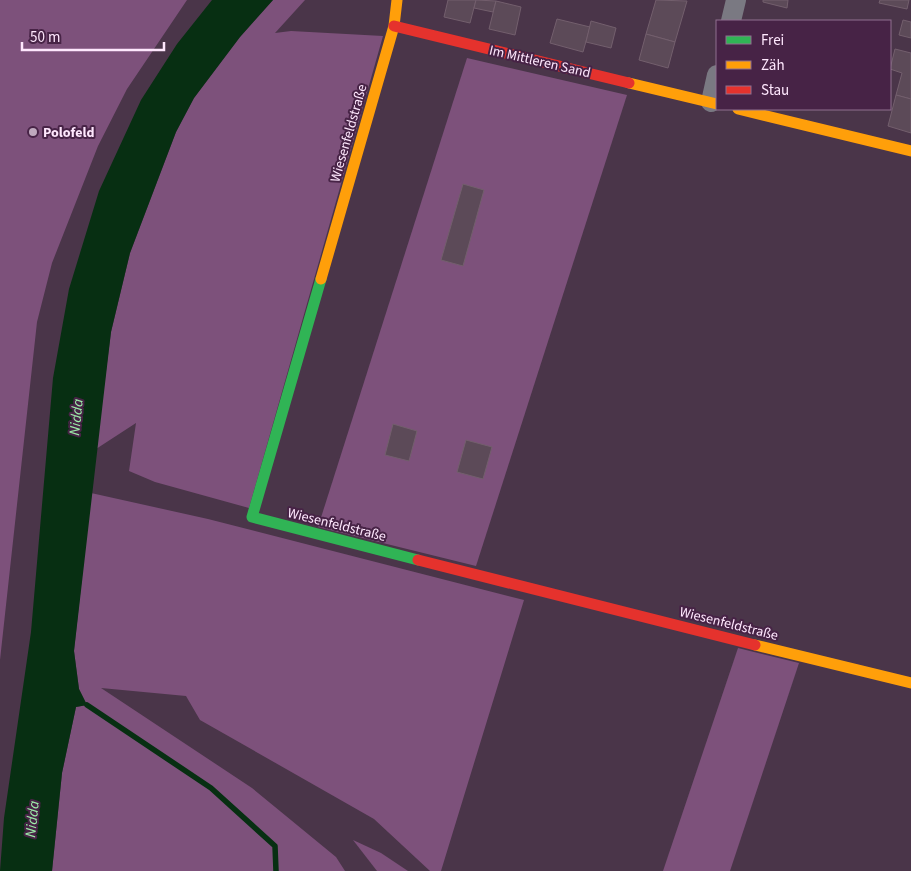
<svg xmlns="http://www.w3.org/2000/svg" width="911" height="871" font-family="'Source Sans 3',sans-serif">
<rect width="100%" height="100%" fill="#4a3549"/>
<g fill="#7d517b">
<polygon points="0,0 187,0 127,89 98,146 52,263 37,322 0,660"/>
<polygon points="273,0 305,0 275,33 291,31 383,36 249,508 155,482 129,471 136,423 96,449 111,332 130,253 176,132 194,98 240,37"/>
<polygon points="467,58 627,95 476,566 318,527"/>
<polygon points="91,493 208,519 524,600 441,871 430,871 374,819 200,720 186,696 101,688 252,788 336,857 345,871 52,871 62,773 76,707 87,705 79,689 74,651"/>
<polygon points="738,648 799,663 730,871 663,871"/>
<polygon points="353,840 381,853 408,871 377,871"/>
</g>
<polygon fill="#072f12" points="212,0 273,0 240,37 194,98 176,132 130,253 111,332 74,651 79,689 87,705 76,707 62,773 52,871 0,871 4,818 31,632 53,378 69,289 99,191 141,100 177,44"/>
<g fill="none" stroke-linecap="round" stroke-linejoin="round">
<polyline stroke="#072f12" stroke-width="5.5" points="87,705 211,788 275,846 276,871"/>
</g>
<g fill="#5c4a58" stroke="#735f6d">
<polygon points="448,0 476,0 470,23 444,17"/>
<polygon points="476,0 496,1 493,12 474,8"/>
<polygon points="656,0 687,1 675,42 646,34"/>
<polygon points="763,0 788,0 787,8 763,2"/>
<polygon points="880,0 909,0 907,9 879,3"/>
<polygon points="496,1 521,7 515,35 489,29"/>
<polygon points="557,19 590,27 583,52 550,43"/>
<polygon points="903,20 911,22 911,38 899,35"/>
<polygon points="591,21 616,28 611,48 586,42"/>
<polygon points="646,34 675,42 668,68 639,60"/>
<polygon points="895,49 911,53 911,99 896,95 902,73 890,69"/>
<polygon points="896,95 911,99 911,133 888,126"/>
<polygon points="463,184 484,190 463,266 441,260"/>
<polygon points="393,424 417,431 409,461 385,455"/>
<polygon points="466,440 492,447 483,479 457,472"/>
</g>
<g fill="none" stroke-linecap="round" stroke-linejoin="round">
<g stroke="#7a7982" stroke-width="20">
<polyline points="731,21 736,0"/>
<polyline points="711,102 717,75"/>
</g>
<polyline stroke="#30b455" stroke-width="11" points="321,279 252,517 418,560"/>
<g stroke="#ff9f0a" stroke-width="11">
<polyline points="629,83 717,104"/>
<polyline points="738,109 911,151"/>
<polyline points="321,279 394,26 397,0"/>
<polyline points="755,645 911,683"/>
</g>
<g stroke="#e5322d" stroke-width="11">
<polyline points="394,26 629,83"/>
<polyline points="418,560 755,645"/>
</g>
</g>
<circle fill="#bfa9be" stroke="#472346" stroke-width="2" cx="33" cy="132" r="5"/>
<g text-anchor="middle" stroke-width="4" stroke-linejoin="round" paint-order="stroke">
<g font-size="14" fill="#fee7fd" stroke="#472346">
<text transform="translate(540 61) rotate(13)" y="5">Im Mittleren Sand</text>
<text transform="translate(348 133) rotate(-74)" y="5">Wiesenfeldstraße</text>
<text transform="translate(337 524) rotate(14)" y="5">Wiesenfeldstraße</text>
<text transform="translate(729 623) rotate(14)" y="5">Wiesenfeldstraße</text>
</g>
<g font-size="14" font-weight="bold" fill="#fee7fd" stroke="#472346" text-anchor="start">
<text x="43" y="137">Polofeld</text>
</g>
<g font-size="15" font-style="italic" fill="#9deea9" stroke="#472346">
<text transform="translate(76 417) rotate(-84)" y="5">Nidda</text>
<text transform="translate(32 819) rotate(-84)" y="5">Nidda</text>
</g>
</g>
<rect x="716" y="20" width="175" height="90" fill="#472346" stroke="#90718f"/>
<rect x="726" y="36" width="25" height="8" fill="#30b455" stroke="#90718f"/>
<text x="761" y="45" font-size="15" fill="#fee7fd">Frei</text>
<rect x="726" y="61" width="25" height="8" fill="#ff9f0a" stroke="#90718f"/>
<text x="761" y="70" font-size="15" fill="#fee7fd">Zäh</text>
<rect x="726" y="86" width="25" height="8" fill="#e5322d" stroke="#90718f"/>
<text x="761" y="95" font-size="15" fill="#fee7fd">Stau</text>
<path d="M22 42v8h142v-8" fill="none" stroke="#fee7fd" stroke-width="2.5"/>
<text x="30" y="42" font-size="15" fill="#fee7fd" stroke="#472346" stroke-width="4" paint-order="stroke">50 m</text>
</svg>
